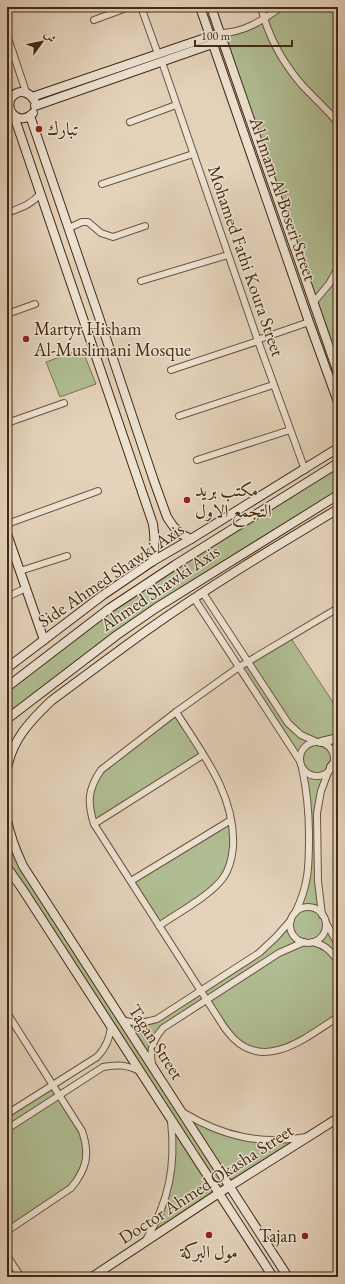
<svg xmlns="http://www.w3.org/2000/svg" width="345" height="1284" font-family="'EB Garamond',Amiri,serif">
<rect width="100%" height="100%" fill="#e4d2ba"/>
<filter id="stains"><feTurbulence type="fractalNoise" baseFrequency=".005" numOctaves="4"/><feColorMatrix values="0 0 0 0 .2 0 0 0 0 .09 0 0 0 0 .02 0 0 0 .5 -.17"/></filter>
<radialGradient id="worn" r=".72"><stop offset=".6" stop-color="#630" stop-opacity="0"/><stop offset="1" stop-color="#630" stop-opacity=".3"/></radialGradient>
<g fill="#b0bd92" stroke="#7a7452">
<polygon points="281,7 338,7 338,373 223,41 230,33 258,23"/>
<polygon points="82,349 96,384 60,397 46,362"/>
<polygon points="338,463 338,495 147,614 7,719 7,687 110,608"/>
<polygon points="290,637 338,710 338,759 329,770 317,813 322,915 338,944 338,1017 292,1046 262,1052 234,1039 207,1000 163,1028 150,1057 182,1112 198,1122 252,1139 310,1136 145,1242 170,1183 171,1119 7,867 7,820 15,849 122,1020 150,1021 259,953 291,920 295,913 309,867 302,768 300,761 239,667"/>
<polygon points="176,712 203,755 94,824 89,810 93,782 101,770"/>
<polygon points="231,820 230,864 212,890 159,926 131,881"/>
<polygon points="52,1085 86,1143 79,1179 7,1231 7,1114"/>
</g>
<g fill="none" stroke-linecap="round" stroke-linejoin="round">
<g stroke="#6b543d" stroke-width="8">
<g id="street">
<polyline points="141,7 158,54"/>
<path d="M261 7C268 36 283 63 302 85 314 98 327 109 338 123"/>
<polyline points="94,20 129,7"/>
<path d="M220 33C244 33 263 20 281 7"/>
<polyline points="7,35 26,92"/>
<polyline points="162,62 258,341 305,470"/>
<polyline points="7,86 11,98"/>
<polyline points="130,122 176,105"/>
<polyline points="102,184 193,154"/>
<path d="M7 213C20 208 31 205 40 194"/>
<polyline points="69,228 82,222 88,222 101,233 113,237 145,226"/>
<polyline points="141,281 228,255"/>
<polyline points="313,303 329,284 338,268"/>
<polyline points="7,314 35,304"/>
<polyline points="257,340 309,322"/>
<polyline points="171,370 258,341"/>
<polyline points="179,416 273,385"/>
<polyline points="7,423 64,403"/>
<polyline points="197,460 290,430"/>
<polyline points="7,524 98,491"/>
<polyline points="20,571 67,556"/>
<polyline points="203,593 288,723 301,735 317,742"/>
<polyline points="7,597 26,588"/>
<polyline points="194,598 300,761"/>
<path d="M338 608 239 667 176 712 101 770C88 789 87 802 94 824L224 1027C227 1031 230 1035 234 1039 267 1071 308 1036 338 1017"/>
<circle cx="317" cy="759" r="17"/>
<polyline points="94,824 203,755"/>
<polyline points="131,881 231,820"/>
<circle cx="308" cy="925" r="18"/>
<path d="M295 913C309 885 309 865 309 835 309 812 307 791 302 768"/>
<polyline points="322,915 318,881 317,813 321,791 329,770"/>
<polyline points="326,923 338,944"/>
<path d="M159 926C177 913 210 896 223 878 229 870 232 858 233 847 236 795 202 753 176 712"/>
<path d="M313 942C325 945 331 951 338 961"/>
<path d="M7 1013 82 1131C90 1154 87 1169 71 1188L7 1231"/>
<path d="M122 1020C135 1024 145 1023 157 1019L259 953 276 937 291 920"/>
<path d="M152 1064C149 1050 153 1039 163 1028L279 953 304 942"/>
<path d="M184 1113C224 1137 261 1145 307 1137"/>
<path d="M7 1114 97 1057C106 1048 110 1039 111 1026"/>
<path d="M7 1129 103 1067C117 1064 127 1065 140 1071"/>
<path d="M146 1240C169 1201 176 1166 171 1121"/>
<polyline points="7,1256 21,1277"/>
</g>
</g>
<g stroke="#432a13" stroke-width="10">
<g id="secondary">
<polyline points="200,7 309,322 338,402"/>
<polyline points="211,7 338,373"/>
<polyline points="32,97 214,35"/>
<path d="M10 100C6 115 22 125 33 113"/>
<path d="M7 102C10 100 11 97 14 95 21 89 30 93 34 100"/>
<polyline points="35,106 218,42"/>
<path d="M14 116 153 524C155 537 155 548 153 561"/>
<polyline points="30,116 99,317 154,481 167,517 173,526 181,534 191,539"/>
<polyline points="7,534 44,640"/>
<polyline points="7,668 103,595 153,561 191,539 338,448"/>
<polyline points="7,687 110,608 175,565 338,463"/>
<polyline points="7,719 117,635 156,608 338,495"/>
<polyline points="321,742 338,738"/>
<polyline points="331,767 338,759"/>
<path d="M7 769C12 740 30 721 51 701 82 678 114 654 146 631 208 587 273 548 338 509"/>
<path d="M7 820C10 836 16 851 23 866L288 1277"/>
<polyline points="7,867 23,890 273,1277"/>
<polyline points="92,1277 219,1193 338,1118"/>
</g>
</g>
<use href="#street" stroke="#ede2d2" stroke-width="6"/>
<use href="#secondary" stroke="#ede2d2" stroke-width="8"/>
</g>
<g fill="#8f2418" stroke="#ede2d2" stroke-width="1.5">
<circle cx="39" cy="129" r="4"/>
<circle cx="26" cy="339" r="4"/>
<circle cx="187" cy="500" r="4"/>
<circle cx="209" cy="1235" r="4"/>
<circle cx="305" cy="1236" r="4"/>
</g>
<g text-anchor="middle" stroke-width="3" stroke-linejoin="round" paint-order="stroke">
<g font-size="18" fill="#432a13" stroke="#ede2d2" text-anchor="start">
<text x="47" y="135">تبارك</text>
<text x="34" y="335">Martyr Hisham<tspan x="34" dy="21">Al-Muslimani Mosque</tspan></text>
<text x="195" y="496">مكتب بريد<tspan x="195" dy="21">التجمع الاول</tspan></text>
<text x="297" y="1242" text-anchor="end">Tajan</text>
<text x="209" y="1258" text-anchor="middle">مول البركة</text>
</g>
<g font-size="18" fill="#432a13" stroke="#ede2d2">
<text transform="translate(283 199) rotate(71)" y="6">Al Imam Al Boseri Street</text>
<text transform="translate(246 261) rotate(71)" y="6">Mohamed Fathi Koura Street</text>
<text transform="translate(111 575) rotate(-34)" y="6">Side Ahmed Shawki Axis</text>
<text transform="translate(160 588) rotate(-34)" y="6">Ahmed Shawki Axis</text>
<text transform="translate(156 1042) rotate(57)" y="6">Tagan Street</text>
<text transform="translate(206 1184) rotate(-33)" y="6">Doctor Ahmed Okasha Street</text>
</g>
</g>
<rect width="345" height="1284" fill="none" stroke="#e4d2ba" stroke-width="24"/>
<rect x="8" y="8" width="329" height="1268" fill="none" stroke="#432a13" stroke-width="2"/>
<rect x="12" y="12" width="321" height="1260" fill="none" stroke="#432a13"/>
<g transform="translate(42 42) rotate(57)" stroke="#ede2d2" stroke-width="3" paint-order="stroke">
<path d="M0-3L7 15L0 10L-7 15Z" fill="#432a13"/>
<text y="-6" font-size="11" font-weight="bold" text-anchor="middle" fill="#432a13">ش</text>
</g>
<path d="M195 40v6h97v-6" fill="none" stroke="#432a13" stroke-width="2"/>
<text x="201" y="40" font-size="12" fill="#432a13" stroke="#ede2d2" stroke-width="3" paint-order="stroke">100 m</text>
<rect width="100%" height="100%" filter="url(#stains)"/>
<rect width="100%" height="100%" fill="url(#worn)"/>
</svg>
